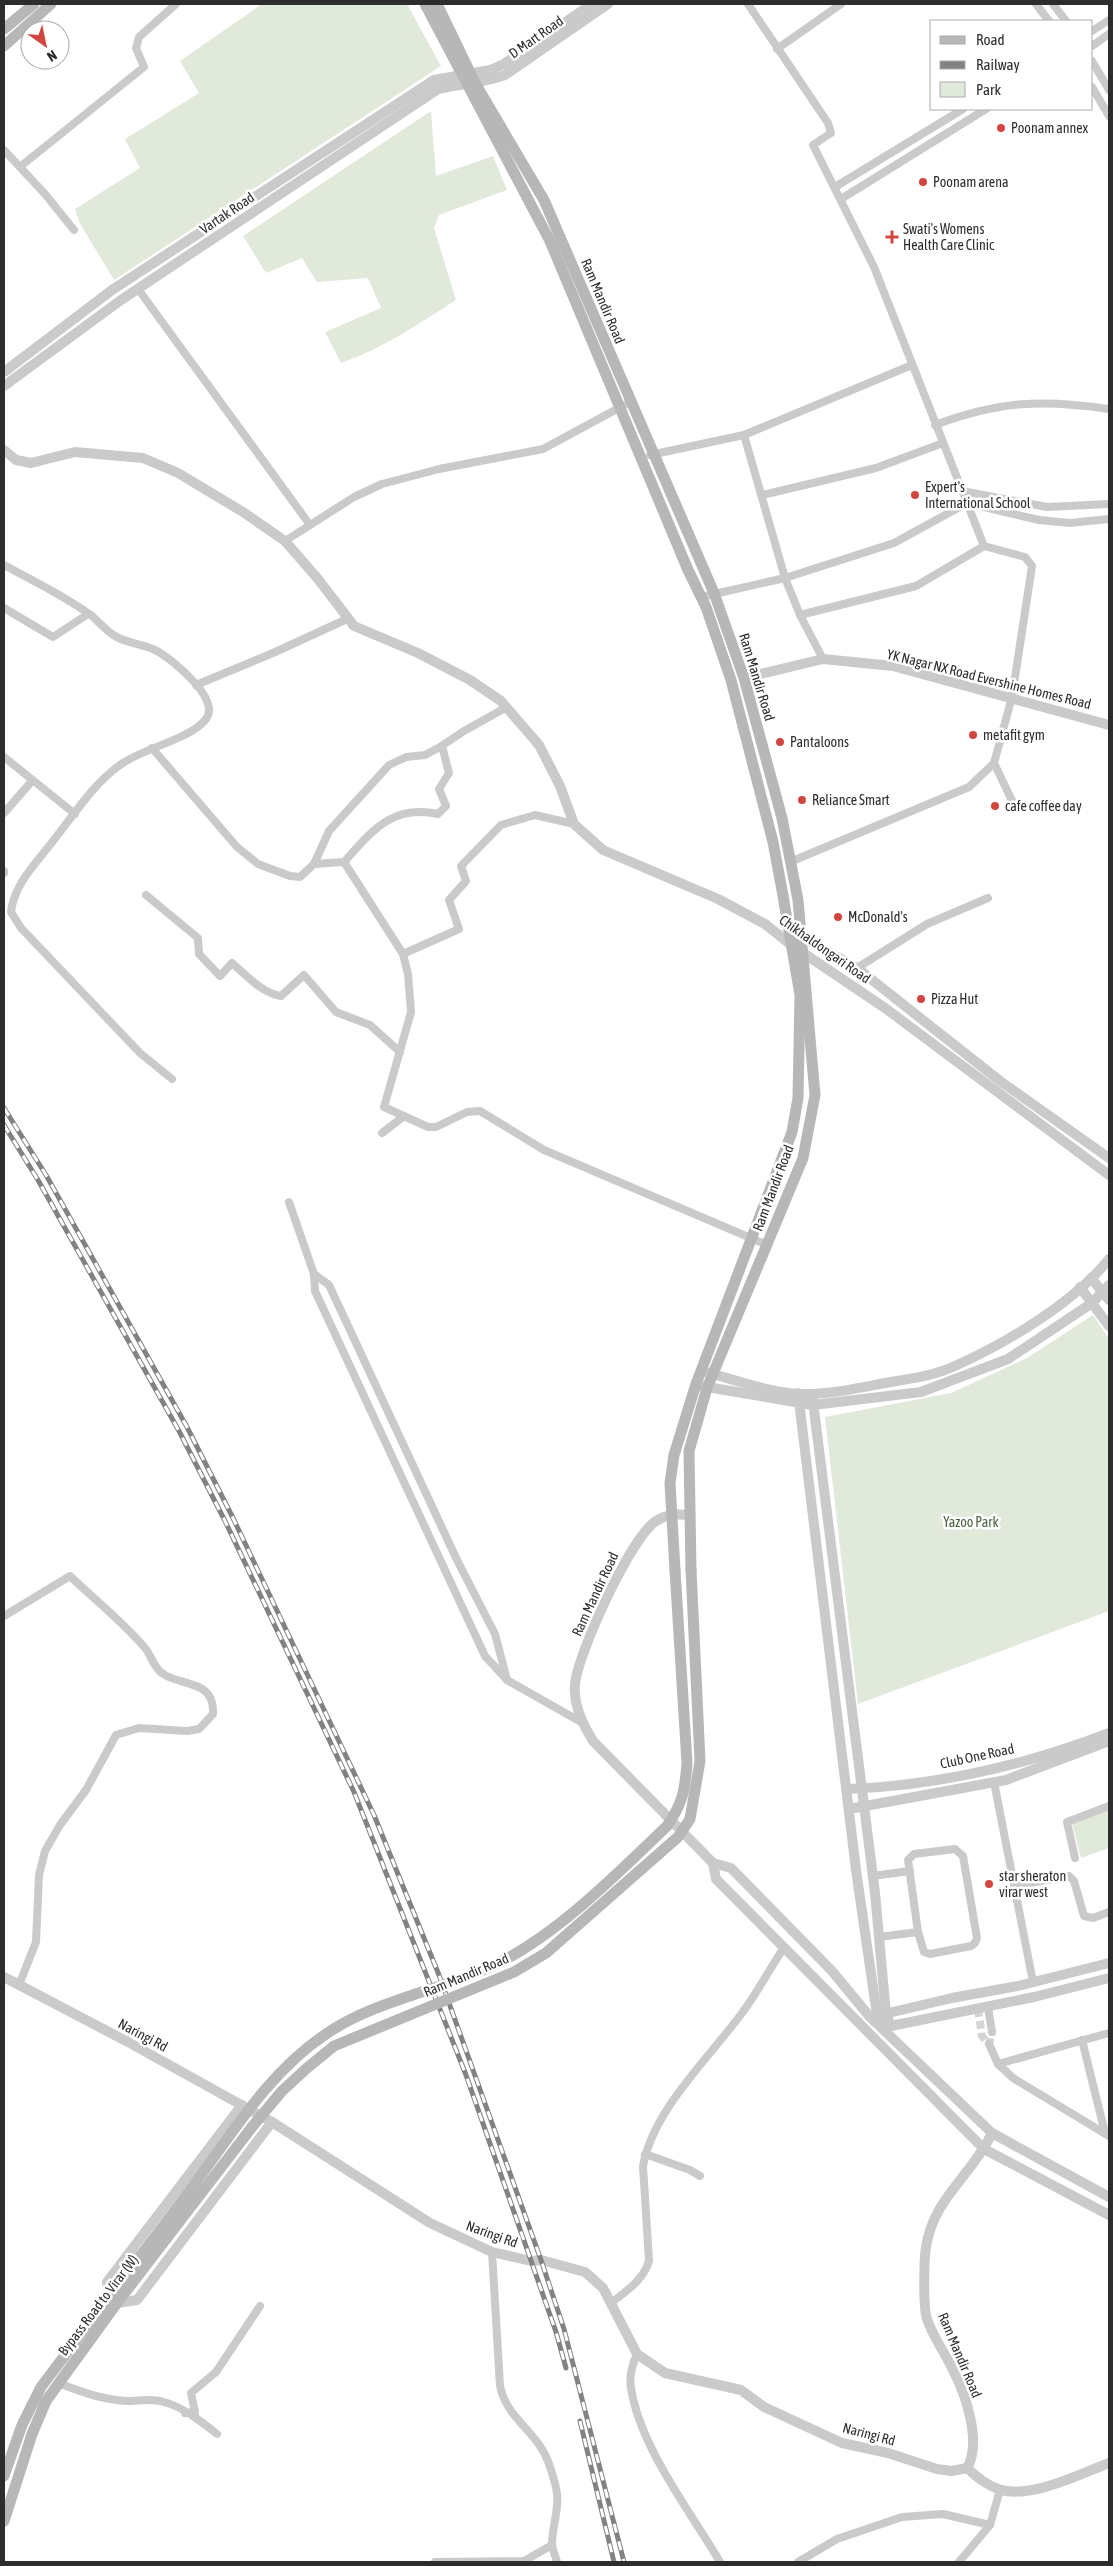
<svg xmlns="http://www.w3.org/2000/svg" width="1113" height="2566" font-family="'Asap Condensed',sans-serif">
<rect width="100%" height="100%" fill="#fff"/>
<g fill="#e1e9db">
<polygon points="262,4 407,4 441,66 114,280 79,222 75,209 140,168 125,139 199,93 180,61"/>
<path d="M431 111 436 176 493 156 507 190 439 215 434 228 456 300C420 323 382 349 341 363L325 332 381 308 368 278 317 282 302 258 266 273 243 236Z"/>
<polygon points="1093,1315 1109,1339 1109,1611 858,1704 825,1417 951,1393 1027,1358"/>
<polygon points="1109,1810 1109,1848 1081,1858 1072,1823"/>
</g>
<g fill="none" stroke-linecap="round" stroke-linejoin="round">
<polyline stroke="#d5d5d5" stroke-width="8" stroke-dasharray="8 4" stroke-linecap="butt" points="978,2009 982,2036 989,2044 992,2032"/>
<g stroke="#cacaca" stroke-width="8">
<polyline points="748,4 828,123 831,133 813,145 874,267 984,546 1025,557 1032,566 1012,697 994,763 969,787 790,862"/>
<polyline points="1036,4 1049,21"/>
<polyline points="1053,4 1066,21"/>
<polyline points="1092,31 1109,20"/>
<polyline points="1092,46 1109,34"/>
<polyline points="777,49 841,4"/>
<polyline points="1092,61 1109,90"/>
<polyline points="1092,87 1109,116"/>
<polyline points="4,150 45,194 74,230"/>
<polyline points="21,166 144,67 136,48 139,37 176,4"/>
<polyline points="835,187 963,109"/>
<polyline points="841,199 986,109"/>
<polyline points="138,289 310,525"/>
<path d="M935 425C999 401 1043 399 1109 409"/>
<polyline points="744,435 785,578 800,615 823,659"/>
<polyline points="650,455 744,435 912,365"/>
<polyline points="962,491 1047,507 1109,504"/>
<polyline points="762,495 876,468 943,443"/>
<polyline points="285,541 354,497 382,484 439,469 543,449 630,402"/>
<path d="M4 565C33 581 65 596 92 616 100 623 106 631 115 636 128 644 145 644 157 651 173 660 221 699 206 719 190 740 142 748 120 765 93 784 73 816 53 841 37 862 14 884 11 912L21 928 140 1053 172 1079"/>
<polyline points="701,597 785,578 894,543 967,503 1039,520 1070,523 1109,519"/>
<polyline points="4,608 53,637 88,614"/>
<polyline points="800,615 916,586 984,546"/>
<polyline points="196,685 273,653 347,619"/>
<polyline points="152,748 237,847 258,864 290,876 300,877 314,864 329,831 389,765 406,757 425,755 440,747 464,731 507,707"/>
<polyline points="4,757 75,814"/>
<polyline points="994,763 1016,809 1048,803"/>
<polyline points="4,813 32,781"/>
<path d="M344 862C372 831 392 804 438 814L446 806 439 789 449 773 442 746"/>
<polyline points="314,864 344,862 403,954 408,974 411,1012 384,1107 428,1127 436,1127 467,1112 480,1111 544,1150 767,1245"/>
<polyline points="4,871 4,873"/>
<path d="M146 895 198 938 199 954 220 976 232 963C246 975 263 994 281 996L304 975 336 1012 370 1025 400 1052"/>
<polyline points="403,954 459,929 449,900 466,881 461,866 501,825 535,815 574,824"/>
<polyline points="857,968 927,924 988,898"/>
<polyline points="382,1133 404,1116"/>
<polyline points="289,1202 314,1274 315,1291 485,1656 507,1680 581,1722"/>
<polyline points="314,1274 329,1285 457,1560 495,1634 507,1680"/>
<path d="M4 1616 70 1576C95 1600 123 1622 145 1648 151 1655 154 1668 162 1673 179 1687 215 1678 213 1714L199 1729 187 1731 139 1728 116 1735 86 1790 60 1825 45 1851 39 1875 36 1942 19 1985"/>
<polyline points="994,1782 1033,1982"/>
<polygon points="955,1849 963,1856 977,1938 975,1943 971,1946 930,1954 924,1952 918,1932 908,1860 914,1854"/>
<polyline points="1075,1858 1067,1822 1109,1806"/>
<polyline points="872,1876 910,1871"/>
<polyline points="1014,1886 1069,1876 1074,1881 1084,1916 1093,1918 1109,1912"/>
<polyline points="879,1937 918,1932"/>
<polyline points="988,2007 992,2032"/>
<polyline points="1082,2040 1105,2133"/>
<polyline points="989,2044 998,2064 1013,2078 1109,2136"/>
<polyline points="998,2064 1109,2033"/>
<polyline points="645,2154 690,2170 700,2176"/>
<path d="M492 2252 500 2386C507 2420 538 2431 549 2464 552 2473 556 2484 557 2494 559 2511 552 2527 552 2544 552 2549 556 2557 557 2562"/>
<path d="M611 2303C626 2291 643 2281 649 2261L643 2166C653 2110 709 2058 742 2013 757 1993 769 1970 783 1949"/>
<path d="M637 2354C632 2365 629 2376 631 2388 640 2447 690 2511 720 2562"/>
<path d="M58 2383C79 2391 103 2400 126 2401 139 2401 151 2398 164 2402 183 2407 202 2422 217 2434"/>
<polyline points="185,2413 195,2412 191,2393 216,2372 260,2306"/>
<polyline points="435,2562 524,2561 552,2545"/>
<polyline points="798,2562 837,2539 902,2517 943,2514 990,2525 1000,2490"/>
<polyline points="959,2562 990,2525"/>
</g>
<g stroke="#cacaca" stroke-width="10">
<polyline points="4,372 112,290 434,80 490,70 504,64 592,4"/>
<path d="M4 386 121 300 438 89C460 84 483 83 505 75L608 4"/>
<polyline points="4,450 16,460 31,463 75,452 143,458 178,473 243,512 285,541 318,579 354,626 418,653 470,680 501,701 539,745 560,786 574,824 603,850 718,899 765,924 790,944 885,1008 1109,1175"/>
<polyline points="744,678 823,659 893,666 1109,725"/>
<polyline points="796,934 857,968 1000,1081 1109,1158"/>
<polyline points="1091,1278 1109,1300"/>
<polyline points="1080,1287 1109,1326"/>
<path d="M706 1372C736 1380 775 1395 806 1394 832 1394 859 1388 885 1383 908 1379 933 1376 955 1366 1006 1343 1074 1303 1109 1259"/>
<polyline points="701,1386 813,1405 921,1392 1008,1359 1092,1303 1109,1285"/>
<polyline points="798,1393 856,1870 877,2015 884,2027"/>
<polyline points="812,1394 875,1893 886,2014 891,2026"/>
<path d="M689 1515C677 1514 667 1514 656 1521 631 1537 578 1653 575 1684 573 1704 583 1725 593 1741L713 1863 716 1879 984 2149 1109 2215"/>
<path d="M846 1789C935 1786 1026 1765 1109 1733"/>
<polyline points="849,1809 1006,1780 1109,1741"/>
<polyline points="713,1863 731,1868 832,1971 870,2017 992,2133 1109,2197"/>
<polyline points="4,1977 128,2042 272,2122 430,2223 492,2252 531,2261 541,2260 585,2272 603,2288 637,2354 665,2373 741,2390 764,2407 842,2443 888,2453 937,2469 952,2471 967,2468"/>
<polyline points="880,2015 952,1998 1018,1986 1109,1963"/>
<polyline points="886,2027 1034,1997 1109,1978"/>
<polyline points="109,2297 107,2282 242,2105"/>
<polyline points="117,2303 137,2300 272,2122"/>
<path d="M967 2468C982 2443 966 2395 953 2370 945 2353 933 2337 927 2319 923 2309 924 2259 926 2247 934 2197 971 2177 992 2133"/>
<path d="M967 2468C977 2477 985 2484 998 2489 1029 2500 1080 2474 1109 2463"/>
</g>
<g stroke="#b7b7b7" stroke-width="11">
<polyline points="425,4 550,241 688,570 706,607 731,680 773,842 782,890 800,995 798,1098 792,1132 696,1384 674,1455 670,1483 675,1570"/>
<polyline points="437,4 475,83 544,200 714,593 744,678 782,818 798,900 815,1095 803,1158 707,1388 689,1451 691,1570"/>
<polyline points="4,29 34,4"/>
<polyline points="4,46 51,4"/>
<polyline points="4,2476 22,2425 41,2387 128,2272"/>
<polyline points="4,2521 32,2434 46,2401 117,2303 252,2127"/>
</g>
<g stroke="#828282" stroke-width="5">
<g id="rail">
<polyline points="4,1108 46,1175 187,1427 233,1518 374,1815 439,1975 541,2260 564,2329 624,2562"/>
<polyline points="4,1125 38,1180 179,1431 225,1521 354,1792 466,2075 556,2332 566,2368"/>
<polyline points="580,2421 614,2562"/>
</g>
</g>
<use href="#rail" stroke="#fff" stroke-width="3" stroke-dasharray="9" stroke-linecap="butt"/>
<g stroke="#b7b7b7" stroke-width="11">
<polyline points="252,2127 282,2091 307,2068 334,2046 514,1972 546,1953 678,1837 690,1819 700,1761 691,1570"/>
<path d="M128 2272C152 2241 176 2210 199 2178 236 2127 272 2070 326 2034 374 2001 437 1991 490 1967 553 1939 617 1874 667 1826 683 1803 685 1790 687 1763L675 1570"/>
</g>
</g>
<g fill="#d14641" stroke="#fff" stroke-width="2">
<circle cx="1001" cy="128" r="5"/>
<circle cx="923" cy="182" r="5"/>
<path d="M889.5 229.5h5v5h5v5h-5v5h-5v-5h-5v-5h5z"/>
<circle cx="915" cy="495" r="5"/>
<circle cx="973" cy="735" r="5"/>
<circle cx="780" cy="742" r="5"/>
<circle cx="802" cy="800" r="5"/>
<circle cx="995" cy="806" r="5"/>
<circle cx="838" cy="917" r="5"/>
<circle cx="921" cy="999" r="5"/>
<circle cx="989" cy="1884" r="5"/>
</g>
<g text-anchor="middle" stroke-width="5" stroke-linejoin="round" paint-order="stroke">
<g font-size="14" fill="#2d2d2d" stroke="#fff">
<text transform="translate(536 37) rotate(-35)" y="5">D Mart Road</text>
<text transform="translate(227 213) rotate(-34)" y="5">Vartak Road</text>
<text transform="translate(603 301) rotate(67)" y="5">Ram Mandir Road</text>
<text transform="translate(757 677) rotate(73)" y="5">Ram Mandir Road</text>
<text transform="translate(989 679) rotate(14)" y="5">YK Nagar NX Road Evershine Homes Road</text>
<text transform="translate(825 949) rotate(35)" y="5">Chikhaldongari Road</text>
<text transform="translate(773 1188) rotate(-69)" y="5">Ram Mandir Road</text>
<text transform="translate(595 1594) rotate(-65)" y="5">Ram Mandir Road</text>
<text transform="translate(977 1756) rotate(-12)" y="5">Club One Road</text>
<text transform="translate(466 1975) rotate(-23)" y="5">Ram Mandir Road</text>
<text transform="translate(143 2035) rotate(28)" y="5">Naringi Rd</text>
<text transform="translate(492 2234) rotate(20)" y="5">Naringi Rd</text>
<text transform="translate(98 2305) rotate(-53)" y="5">Bypass Road to Virar (W)</text>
<text transform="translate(960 2355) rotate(67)" y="5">Ram Mandir Road</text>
<text transform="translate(869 2434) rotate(15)" y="5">Naringi Rd</text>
</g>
<g font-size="14" fill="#2d2d2d" stroke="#fff" text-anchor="start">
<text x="1011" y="133">Poonam annex</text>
<text x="933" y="187">Poonam arena</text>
<text x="903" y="234">Swati's Womens<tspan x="903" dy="16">Health Care Clinic</tspan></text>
<text x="925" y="492">Expert's<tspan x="925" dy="16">International School</tspan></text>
<text x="983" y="740">metafit gym</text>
<text x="790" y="747">Pantaloons</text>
<text x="812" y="805">Reliance Smart</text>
<text x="1005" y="811">cafe coffee day</text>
<text x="848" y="922">McDonald's</text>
<text x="931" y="1004">Pizza Hut</text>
<text x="999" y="1881">star sheraton<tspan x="999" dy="16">virar west</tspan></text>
</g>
<g font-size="14" fill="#4c633f" stroke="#fff">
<text x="971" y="1527">Yazoo Park</text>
</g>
</g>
<rect width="1113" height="2566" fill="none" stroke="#2d2d2d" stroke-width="10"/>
<rect x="930" y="20" width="162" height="90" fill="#ffffff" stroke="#ababab"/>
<rect x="940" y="36" width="25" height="8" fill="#b7b7b7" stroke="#ababab"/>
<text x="976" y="45" font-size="15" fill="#2d2d2d">Road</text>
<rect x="940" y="61" width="25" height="8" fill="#828282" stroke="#ababab"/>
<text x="976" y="70" font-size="15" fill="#2d2d2d">Railway</text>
<rect x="940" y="82" width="25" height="15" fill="#e1e9db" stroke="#ababab"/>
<text x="976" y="95" font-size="15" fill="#2d2d2d">Park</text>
<g transform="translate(45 45) rotate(147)"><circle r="24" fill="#ffffff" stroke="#ababab"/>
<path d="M0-4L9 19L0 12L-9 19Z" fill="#d14641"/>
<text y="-8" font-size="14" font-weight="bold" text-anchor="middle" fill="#2d2d2d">N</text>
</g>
</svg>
